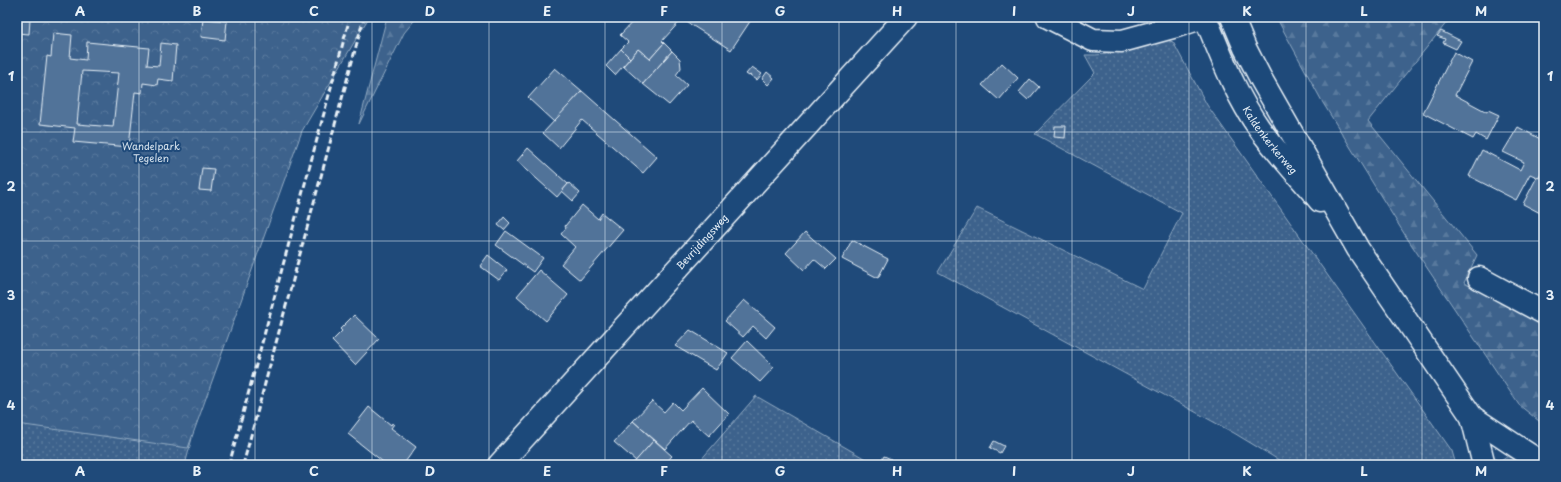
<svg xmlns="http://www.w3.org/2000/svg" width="1561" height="482" font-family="'Playpen Sans',sans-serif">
<defs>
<pattern id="grass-dots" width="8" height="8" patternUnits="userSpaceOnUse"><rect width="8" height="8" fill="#3c628c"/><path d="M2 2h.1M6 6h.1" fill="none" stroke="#58799d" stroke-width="1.8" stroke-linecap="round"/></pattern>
<pattern id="forest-firs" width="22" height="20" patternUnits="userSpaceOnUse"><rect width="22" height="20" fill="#3c628c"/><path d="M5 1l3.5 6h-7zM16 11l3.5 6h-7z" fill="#58799d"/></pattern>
<pattern id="park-crowns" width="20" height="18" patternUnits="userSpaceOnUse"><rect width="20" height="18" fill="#3c628c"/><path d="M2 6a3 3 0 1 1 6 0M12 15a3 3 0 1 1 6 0" fill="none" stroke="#58799d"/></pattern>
</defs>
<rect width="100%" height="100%" fill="#1f4a7a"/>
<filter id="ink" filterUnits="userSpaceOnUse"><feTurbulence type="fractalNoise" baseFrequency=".025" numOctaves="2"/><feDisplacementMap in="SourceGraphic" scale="8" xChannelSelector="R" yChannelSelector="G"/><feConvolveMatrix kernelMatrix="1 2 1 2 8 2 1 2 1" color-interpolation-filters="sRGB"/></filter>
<g filter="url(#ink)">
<g fill="url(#grass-dots)" stroke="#92aac2">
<path d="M1167 40 1173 42 1207 105 1452 451 1456 465H1287L1234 433 938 272 977 208 1143 289 1182 213 1035 134 1095 73 1085 55C1114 56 1139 47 1167 40Z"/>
<polygon points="756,396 876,465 702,465 699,462"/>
<polygon points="17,415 192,438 185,465 17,465"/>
<polygon points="1507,456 1523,465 1497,465 1496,463"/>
</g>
<g fill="url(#forest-firs)" stroke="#92aac2">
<polygon points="387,17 417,17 404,33 359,124"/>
<polygon points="1276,17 1451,17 1368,121 1477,255 1464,283 1544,326 1544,425 1519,405 1405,235 1323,103"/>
</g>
<polygon fill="url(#park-crowns)" stroke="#92aac2" points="17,17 369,17 302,131 188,448 17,424"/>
<g fill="#517399" stroke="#e8f1f8" fill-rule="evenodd">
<polygon points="637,17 682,17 683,18 662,41 664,43 650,59 638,49 630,58 621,49 628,42 620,35"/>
<polygon points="682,17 753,17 731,50 682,19"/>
<polygon points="17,19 30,20 29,34 17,33"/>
<polygon points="203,19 227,21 225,40 201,37"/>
<polygon points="1441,31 1461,41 1456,49 1443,43 1445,39 1437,36"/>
<path d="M53 33 72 35 70 58 86 60 87 42 149 48 147 65 159 66 161 43 176 45 173 81 158 79 157 85 143 83 142 93 135 92 129 147 73 142 75 128 40 124 47 56 51 57ZM82 71 119 73 113 127 77 124Z"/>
<polygon points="664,43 672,51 643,84 623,66 638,49 650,59"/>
<polygon points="621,49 630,58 615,75 606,66"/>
<polygon points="672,51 680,59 681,68 676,75 687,85 669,105 643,84"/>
<polygon points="1454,52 1472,62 1455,95 1487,112 1488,110 1499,115 1486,140 1476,134 1473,139 1423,113"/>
<polygon points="1002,63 1018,78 999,100 982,85"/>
<polygon points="752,67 762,74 757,80 750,75 749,76 746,74"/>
<polygon points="555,68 582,91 554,122 528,98"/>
<polygon points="767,72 774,78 768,85 762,79"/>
<polygon points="1030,79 1039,87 1028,100 1019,92"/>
<polygon points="582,91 657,157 643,173 582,120 559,148 543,133"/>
<polygon points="1055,126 1066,126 1065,138 1054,137"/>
<polygon points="1518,127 1544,141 1544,168 1539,178 1530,174 1516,200 1469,176 1482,150 1520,170 1524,162 1503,152"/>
<polygon points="528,148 568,184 557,197 517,161"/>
<polygon points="202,168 214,169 211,191 199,190"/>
<polygon points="1544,168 1544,215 1523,204 1537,177 1539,178"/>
<polygon points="569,183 580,193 573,201 562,191"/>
<polygon points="582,205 598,219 602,213 623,230 580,280 561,264 575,247 561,234 566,228 565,226"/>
<polygon points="504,217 510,223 504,230 498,225"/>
<polygon points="506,231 543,258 533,272 496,245"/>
<polygon points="805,232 836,259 826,269 814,259 804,270 786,253"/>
<polygon points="852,240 888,259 878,278 842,259"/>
<polygon points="488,255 507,270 499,280 480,266"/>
<polygon points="539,270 568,295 546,321 517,296"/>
<polygon points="744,300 775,327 766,338 753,326 743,337 725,321"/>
<polygon points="354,315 379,339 355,365 332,341 342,331 340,329"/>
<polygon points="690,330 728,353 716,370 675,346"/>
<polygon points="747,341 774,367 760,382 732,358"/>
<polygon points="702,388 729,414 709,436 691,420 665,449 633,421 652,401 664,412 673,402 681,410"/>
<polygon points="369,407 391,425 392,423 394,424 391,428 416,447 403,465 387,465 348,434"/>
<polygon points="633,421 654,440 636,461 614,442"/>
<polygon points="654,440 672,456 664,465 632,465"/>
<polygon points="994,441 1004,446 1000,453 990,448"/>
<polygon points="884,456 891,459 888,465 880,463"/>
</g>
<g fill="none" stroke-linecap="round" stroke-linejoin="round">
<g stroke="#e8f1f8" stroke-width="25">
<g id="street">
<polyline points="1048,17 1093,40 1122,41 1177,26 1204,17"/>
<polyline points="1479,278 1544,313"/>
<path id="s1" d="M499 465 906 17"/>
</g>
</g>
<g stroke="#e8f1f8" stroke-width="25">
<g id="secondary">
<path id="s2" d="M1205 17C1221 55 1235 94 1259 128 1277 153 1300 177 1320 201"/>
<polyline points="1232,17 1245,48 1261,79 1358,249 1472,417 1484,465"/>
<polyline points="1472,417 1534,458 1544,462"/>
</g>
</g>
<use href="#street" stroke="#1f4a7a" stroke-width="22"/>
<use href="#secondary" stroke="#1f4a7a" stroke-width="22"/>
<g stroke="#e8f1f8" stroke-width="3" stroke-dasharray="6 3" stroke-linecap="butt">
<polyline points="229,465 350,17"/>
<polyline points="243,465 364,17"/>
</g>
</g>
</g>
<path fill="none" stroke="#e8f1f8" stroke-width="1" stroke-opacity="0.55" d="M139 17V465M255 17V465M372 17V465M489 17V465M605 17V465M722 17V465M839 17V465M956 17V465M1072 17V465M1189 17V465M1306 17V465M1422 17V465M17 132H1544M17 241H1544M17 350H1544"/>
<g text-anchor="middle" stroke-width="4" stroke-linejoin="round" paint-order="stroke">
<g font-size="10" fill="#e8f1f8" stroke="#1f4a7a">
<text dy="4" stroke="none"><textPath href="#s2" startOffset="140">Kaldenkerkerweg</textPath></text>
<text dy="4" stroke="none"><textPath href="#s1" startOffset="302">Bevrijdingsweg</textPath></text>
</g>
<g font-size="10" fill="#d7e3ed" stroke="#1f4a7a">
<text x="151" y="150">Wandelpark<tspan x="151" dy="12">Tegelen</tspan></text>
</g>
</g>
<rect width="1561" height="482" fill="none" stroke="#1f4a7a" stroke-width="44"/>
<rect x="22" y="22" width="1517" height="438" fill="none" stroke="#e8f1f8" stroke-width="1.5"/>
<g font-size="13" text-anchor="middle" font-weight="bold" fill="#e8f1f8">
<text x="80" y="16">A</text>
<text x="197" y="16">B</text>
<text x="314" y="16">C</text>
<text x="430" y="16">D</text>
<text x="547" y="16">E</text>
<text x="664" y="16">F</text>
<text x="780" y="16">G</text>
<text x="897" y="16">H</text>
<text x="1014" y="16">I</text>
<text x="1131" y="16">J</text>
<text x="1247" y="16">K</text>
<text x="1364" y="16">L</text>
<text x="1481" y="16">M</text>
<text x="11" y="81">1</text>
<text x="1550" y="81">1</text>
<text x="11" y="191">2</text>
<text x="1550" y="191">2</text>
<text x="11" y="300">3</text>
<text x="1550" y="300">3</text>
<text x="11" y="410">4</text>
<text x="1550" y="410">4</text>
<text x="80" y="476">A</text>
<text x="197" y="476">B</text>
<text x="314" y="476">C</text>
<text x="430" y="476">D</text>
<text x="547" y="476">E</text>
<text x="664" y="476">F</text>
<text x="780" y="476">G</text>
<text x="897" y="476">H</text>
<text x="1014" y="476">I</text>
<text x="1131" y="476">J</text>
<text x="1247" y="476">K</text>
<text x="1364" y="476">L</text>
<text x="1481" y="476">M</text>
</g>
</svg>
